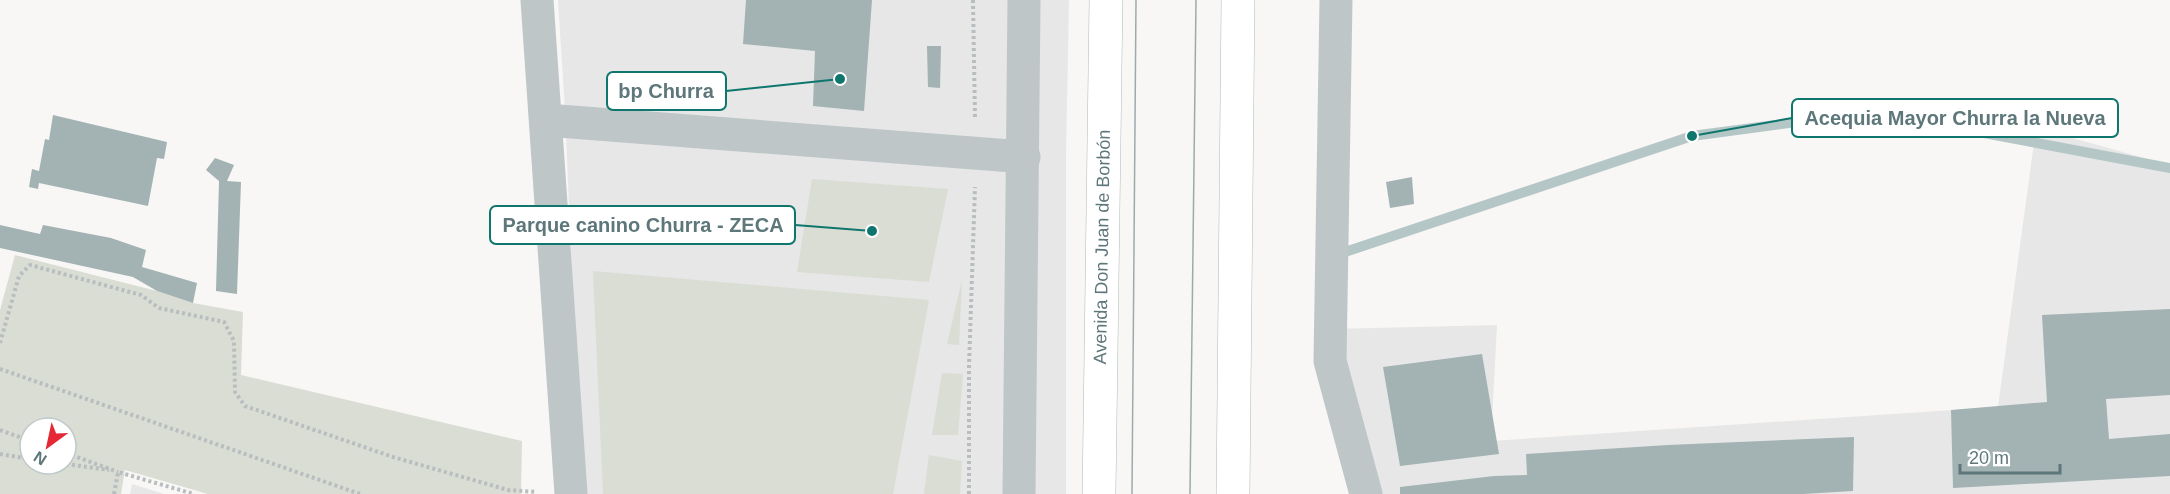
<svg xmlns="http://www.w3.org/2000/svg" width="2170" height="494" font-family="Helvetica,sans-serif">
<rect width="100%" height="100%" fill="#f8f7f5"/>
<g fill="#e6e7e6">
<polygon points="558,0 1069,0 1066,155 1066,494 581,494 565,110"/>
<polygon points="2036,128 2170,165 2170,494 1373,494 1333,329 1497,325 1491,441 1998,407"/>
<polygon points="132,484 164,494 130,494"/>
</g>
<g fill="#daddd4" fill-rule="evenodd">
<polygon points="812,179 948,189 929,282 797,272"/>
<path d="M15 255 157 291 193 303 243 312 241 375 522 441 521 494H208L125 470 121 494H0V310ZM30 428H66V464H30Z"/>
<polygon points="593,271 929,300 893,494 603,494"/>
<polygon points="962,280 959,345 947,344"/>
<polygon points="942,373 963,374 958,435 932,435"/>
<polygon points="929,455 962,461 960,494 924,494"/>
</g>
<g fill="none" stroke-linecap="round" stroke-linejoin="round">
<polyline stroke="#b4c7c6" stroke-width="10" points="1339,254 1692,136 1872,112 2170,168"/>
</g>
<g fill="#a3b2b3">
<polygon points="746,0 872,0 864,111 813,106 815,51 743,44"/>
<polygon points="927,46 941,46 940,88 928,87"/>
<polygon points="53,115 167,142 164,159 157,158 148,206 39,183 38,189 29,187 32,169 39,171 45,139 49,140"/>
<polygon points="215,158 234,165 227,181 241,182 237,294 216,291 219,181 206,170"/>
<polygon points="1412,177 1414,204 1390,208 1386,182"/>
<polygon points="0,225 40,234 43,225 111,238 146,250 142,267 197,283 193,303 157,291 133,277 0,248"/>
<polygon points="2170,309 2170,395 2106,399 2109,439 2170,434 2170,476 1953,488 1951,410 2047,402 2042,315"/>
<polygon points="1482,354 1499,454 1400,466 1383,367"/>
<polygon points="1854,437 1853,491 1803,494 1400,494 1400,487 1494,476 1527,475 1526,454 1668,445"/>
</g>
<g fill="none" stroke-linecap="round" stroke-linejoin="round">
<g stroke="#afb8ba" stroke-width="34">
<g id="primary">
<polyline points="1099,494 1106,0"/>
<polyline points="1233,494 1238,0"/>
</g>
</g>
<g stroke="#b8bebf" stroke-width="4" stroke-dasharray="3 3" stroke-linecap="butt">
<polyline points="973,0 975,119"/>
<polyline points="0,343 19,276 30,265 141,295 159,308 224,322 234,341 235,392 245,406 393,457 508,490 537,492"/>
<polyline points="0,369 360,494"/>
<polyline points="0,430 30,441"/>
<polyline points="66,453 118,472"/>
<polyline points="0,454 30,459"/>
<polyline points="66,464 109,470"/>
<polyline points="114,494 118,472 194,494"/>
<polyline points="969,494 969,366 975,187"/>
</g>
<g stroke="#bec6c7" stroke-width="33">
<polyline points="537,0 571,494"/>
<polyline points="1336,0 1330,361 1366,494"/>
<polyline points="546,120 1024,157"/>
<polyline points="1019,494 1024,0"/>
</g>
<use href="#primary" stroke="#fff" stroke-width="33"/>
<g stroke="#9daaac" stroke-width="1.5">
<polyline points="1132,494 1136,0"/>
<polyline points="1190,494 1196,0"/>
</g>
</g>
<g text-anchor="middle" stroke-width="6" stroke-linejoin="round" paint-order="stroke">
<g font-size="18" fill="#5e777a" stroke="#fff">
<text transform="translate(1102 247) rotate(-89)" y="6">Avenida Don Juan de Borbón</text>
</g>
</g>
<path fill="none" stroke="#0f766e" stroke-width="2" d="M840 79L726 91M1692 136L1792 118M872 231L795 225"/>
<g fill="#0f766e" stroke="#fff" stroke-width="2">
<circle cx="840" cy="79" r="6"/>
<circle cx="1692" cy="136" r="6"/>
<circle cx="872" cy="231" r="6"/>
</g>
<g fill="#fff" stroke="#0f766e" stroke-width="2">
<rect x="607" y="72" width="119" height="38" rx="6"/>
<rect x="1792" y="99" width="326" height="38" rx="6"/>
<rect x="490" y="206" width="305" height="38" rx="6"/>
</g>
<g font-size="20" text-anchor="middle" font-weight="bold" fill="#5e777a">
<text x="666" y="98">bp Churra</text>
<text x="1955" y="125">Acequia Mayor Churra la Nueva</text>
<text x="643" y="232">Parque canino Churra - ZECA</text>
</g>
<g transform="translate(48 446) rotate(213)"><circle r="28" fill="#ffffff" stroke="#bfc9ca" stroke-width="1.5"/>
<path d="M0-4.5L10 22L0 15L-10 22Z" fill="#e62735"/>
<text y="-9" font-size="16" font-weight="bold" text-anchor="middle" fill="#5e777a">N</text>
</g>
<path d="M1960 464v9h100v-9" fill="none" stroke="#5e777a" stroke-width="3"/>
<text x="1969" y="464" font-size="18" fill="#5e777a" stroke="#ffffff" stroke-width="4.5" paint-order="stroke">20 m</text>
</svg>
